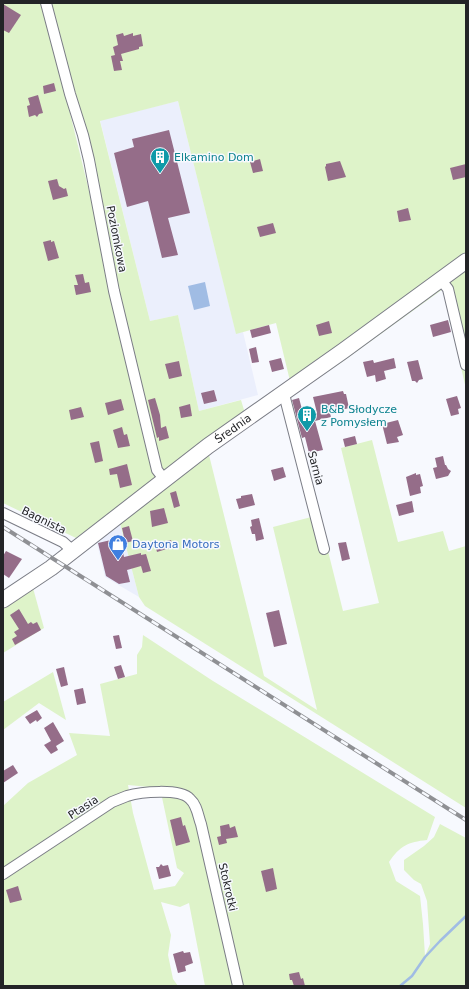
<svg xmlns="http://www.w3.org/2000/svg" width="469" height="989" font-family="'DejaVu Sans',sans-serif">
<rect width="100%" height="100%" fill="#f7f9fe"/>
<g fill="#ebeffc">
<polygon points="178,101 236,333 243,332 258,395 199,411 178,315 150,321 100,120"/>
<polygon points="120,524 139,597 105,577 97,543"/>
</g>
<g fill="#def3c9" fill-rule="evenodd">
<polygon points="3,3 43,3 104,252 109,251 82,117 69,74 50,3 466,3 466,389 443,289 342,362 298,392 290,381 276,323 236,334 178,101 100,121 150,321 178,315 199,411 241,400 244,410 242,415 187,471 209,455 264,676 317,710 273,527 319,515 343,611 379,603 341,448 372,440 398,542 443,531 449,551 466,546 466,808 145,606 139,597 116,508 76,538 3,503"/>
<polygon points="33,588 44,628 3,653 3,607"/>
<path d="M143 635 213 681 435 817 427 840C408 842 400 846 389 862L396 881 420 896 423 924 425 956 430 944 427 901 421 884 414 880 404 870V860L424 846 434 837 440 824 466 838V986H205L189 903 180 907 161 902 171 935 168 955 173 979 178 986H3V806L28 783 77 755 69 733 110 736 100 684 137 674V655L142 647ZM128 785 160 788 177 868 184 873 175 886 154 890 133 813Z"/>
<polygon points="53,672 66,720 39,703 3,730 3,702"/>
</g>
<polygon fill="#a0bce4" points="205,282 210,306 194,310 188,286"/>
<g fill="none" stroke-linecap="round" stroke-linejoin="round">
<polyline stroke="#a0bce4" stroke-width="2.5" points="400,986 412,976 425,957 440,941 466,916"/>
</g>
<g fill="#956d89">
<polygon points="3,4 21,15 9,33 3,30"/>
<polygon points="123,33 124,36 133,33 133,36 141,34 143,46 139,47 139,49 121,54 123,61 120,61 122,70 114,71 111,56 115,55 113,47 118,45 116,35"/>
<polygon points="54,83 56,91 44,94 43,86"/>
<polygon points="38,95 43,113 39,114 37,117 35,115 29,117 27,106 30,105 28,98"/>
<polygon points="169,130 190,213 168,218 178,255 162,258 148,201 127,207 114,153 134,147 132,139"/>
<polygon points="260,159 263,171 253,173 250,162"/>
<polygon points="340,161 346,177 328,181 325,167 326,166 326,164"/>
<polygon points="466,164 466,177 453,180 450,168"/>
<polygon points="57,179 59,186 64,189 66,188 68,196 53,200 48,181"/>
<polygon points="408,208 411,220 399,222 397,211"/>
<polygon points="273,223 276,233 260,237 257,227"/>
<polygon points="51,240 51,242 54,241 59,258 48,261 43,242"/>
<polygon points="83,274 85,283 89,282 91,292 76,295 74,285 78,285 75,275"/>
<polygon points="448,320 451,332 433,337 430,325"/>
<polygon points="329,321 332,333 319,336 316,325"/>
<polygon points="269,325 271,333 252,338 250,330"/>
<polygon points="256,347 259,362 252,363 249,349"/>
<polygon points="281,358 284,369 272,372 269,361"/>
<polygon points="394,358 396,368 384,371 386,379 376,382 375,375 367,377 363,362 373,360 374,363"/>
<polygon points="418,360 423,379 419,380 417,383 415,381 412,381 407,362"/>
<polygon points="179,361 182,376 169,379 165,364"/>
<polygon points="214,390 217,401 204,404 201,393"/>
<polygon points="343,391 344,394 346,394 349,408 330,413 331,417 315,421 323,450 309,453 305,437 302,438 292,400 299,398 304,417 317,413 313,397"/>
<polygon points="457,396 461,408 458,409 459,414 451,416 446,399"/>
<polygon points="155,398 160,415 161,428 166,426 169,438 159,441 159,437 157,438 148,400"/>
<polygon points="121,399 124,410 108,415 105,403"/>
<polygon points="190,404 192,416 181,418 179,407"/>
<polygon points="81,407 84,417 71,420 69,410"/>
<polygon points="398,420 403,435 397,437 399,442 387,444 382,424"/>
<polygon points="122,427 124,435 127,434 130,446 118,448 113,430"/>
<polygon points="355,436 357,444 345,447 343,439"/>
<polygon points="99,441 103,461 95,463 90,443"/>
<polygon points="443,456 445,465 446,465 448,469 451,471 448,476 436,479 433,468 437,467 435,458"/>
<polygon points="127,464 132,485 120,488 117,474 110,475 109,469"/>
<polygon points="283,467 286,477 274,481 271,470"/>
<polygon points="416,473 416,475 420,474 423,486 420,487 421,493 410,496 406,477"/>
<polygon points="176,491 180,506 174,508 170,493"/>
<polygon points="252,494 255,505 239,509 236,499 241,498 241,496"/>
<polygon points="412,501 414,512 399,516 396,505"/>
<polygon points="164,508 168,523 152,527 150,511"/>
<polygon points="259,518 264,539 256,541 255,534 252,534 250,527 252,526 251,520"/>
<polygon points="129,526 133,541 121,544 124,557 141,553 141,555 146,554 151,571 143,573 141,566 127,570 130,582 119,584 106,576 98,543 124,537 122,528"/>
<polygon points="171,540 173,547 157,552 155,544"/>
<polygon points="346,542 350,559 342,561 338,543"/>
<polygon points="6,551 22,559 9,578 3,574 3,556"/>
<polygon points="19,609 28,624 31,622 33,624 37,622 41,630 15,645 12,639 17,636 14,632 19,629 10,615"/>
<polygon points="279,610 287,644 274,647 266,613"/>
<polygon points="119,635 122,648 116,649 113,636"/>
<polygon points="121,665 125,677 118,679 114,667"/>
<polygon points="64,667 68,685 61,687 56,669"/>
<polygon points="83,688 86,703 77,705 74,690"/>
<polygon points="37,710 42,718 37,722 36,720 30,724 25,717"/>
<polygon points="53,722 64,741 56,746 58,750 51,754 44,745 51,741 44,728"/>
<polygon points="13,765 18,773 3,783 3,771"/>
<polygon points="181,817 183,826 185,825 190,842 176,846 170,820"/>
<polygon points="229,824 230,828 235,826 238,837 226,839 227,843 219,845 217,837 221,836 220,826"/>
<polygon points="161,864 163,866 168,865 171,876 159,879 156,867 159,867"/>
<polygon points="273,868 277,889 266,892 261,871"/>
<polygon points="18,886 22,900 10,903 6,890"/>
<polygon points="183,951 184,953 190,952 193,963 185,966 186,971 178,973 173,954"/>
<polygon points="299,972 301,979 303,978 305,986 294,986 292,980 290,980 289,974"/>
</g>
<g fill="none" stroke-linecap="round" stroke-linejoin="round">
<g stroke="#7b7d86" stroke-width="12">
<g id="street">
<polyline points="46,3 70,94 83,135 89,160 114,291 157,470 164,479"/>
<polyline points="441,280 448,289 466,365"/>
<polyline points="283,393 285,398 324,549"/>
<polyline points="3,513 63,542 73,551"/>
<path d="M3 874 112 802C117 800 122 798 127 796 140 792 180 788 190 799 197 805 198 816 201 824L238 986"/>
</g>
</g>
<g stroke="#7b7d86" stroke-width="17">
<g id="secondary">
<path id="s1" d="M3 600 51 568 208 446 343 351 466 261"/>
</g>
</g>
<use href="#street" stroke="#fff" stroke-width="10"/>
<use href="#secondary" stroke="#fff" stroke-width="15"/>
<g stroke="#8f9094" stroke-width="4">
<polyline id="rail" points="3,527 466,820"/>
</g>
<use href="#rail" stroke="#f7f9fe" stroke-width="2.5" stroke-dasharray="8" stroke-linecap="butt"/>
</g>
<defs>
<g id="building-pin" transform="scale(1)"><path d="M0 17L-7.5 6A9.5 9.5 0 1 1 7.5 6Z" fill="#0f9aa8" stroke="#f7f9fe"/><path d="M-4-6H4V6H1V3H-1V6H-4ZM-2.5-4.3h1.7v1.8h-1.7ZM.8-4.3h1.7v1.8H.8ZM-2.5-1h1.7V.8h-1.7ZM.8-1h1.7V.8H.8Z" fill="#fff"/></g>
<g id="shop-pin" transform="scale(1)"><path d="M0 17L-7.5 6A9.5 9.5 0 1 1 7.5 6Z" fill="#3f7fe0" stroke="#f7f9fe"/><path d="M-5-2.5h2.3a2.7 3.5 0 0 1 5.4 0H5L5.5 6h-11ZM-1.5-2.5h3a1.5 2.3 0 0 0-3 0Z" fill="#fff"/></g>
</defs>
<g fill-rule="evenodd">
<use href="#building-pin" x="160" y="157"/>
<use href="#building-pin" x="307" y="415"/>
<use href="#shop-pin" x="118" y="544"/>
</g>
<g text-anchor="middle" stroke-width="3" stroke-linejoin="round" paint-order="stroke">
<g font-size="11" fill="#0d838f" stroke="#f7f9fe" text-anchor="start">
<text x="174" y="161">Elkamino Dom</text>
<text x="321" y="413">B&amp;B Słodycze<tspan x="321" dy="13">z Pomysłem</tspan></text>
</g>
<g font-size="11" fill="#232427" stroke="#f7f9fe">
<text transform="translate(117 239) rotate(79)" y="4">Poziomkowa</text>
<text dy="4" stroke="none"><textPath href="#s1" startOffset="287">Średnia</textPath></text>
<text transform="translate(316 468) rotate(75)" y="4">Sarnia</text>
<text transform="translate(44 520) rotate(26)" y="4">Bagnista</text>
<text transform="translate(83 807) rotate(-33)" y="4">Ptasia</text>
<text transform="translate(228 887) rotate(77)" y="4">Stokrotki</text>
</g>
<g font-size="11" fill="#366cbe" stroke="#f7f9fe" text-anchor="start">
<text x="132" y="548">Daytona Motors</text>
</g>
</g>
<rect width="469" height="989" fill="none" stroke="#232427" stroke-width="8"/>
</svg>
